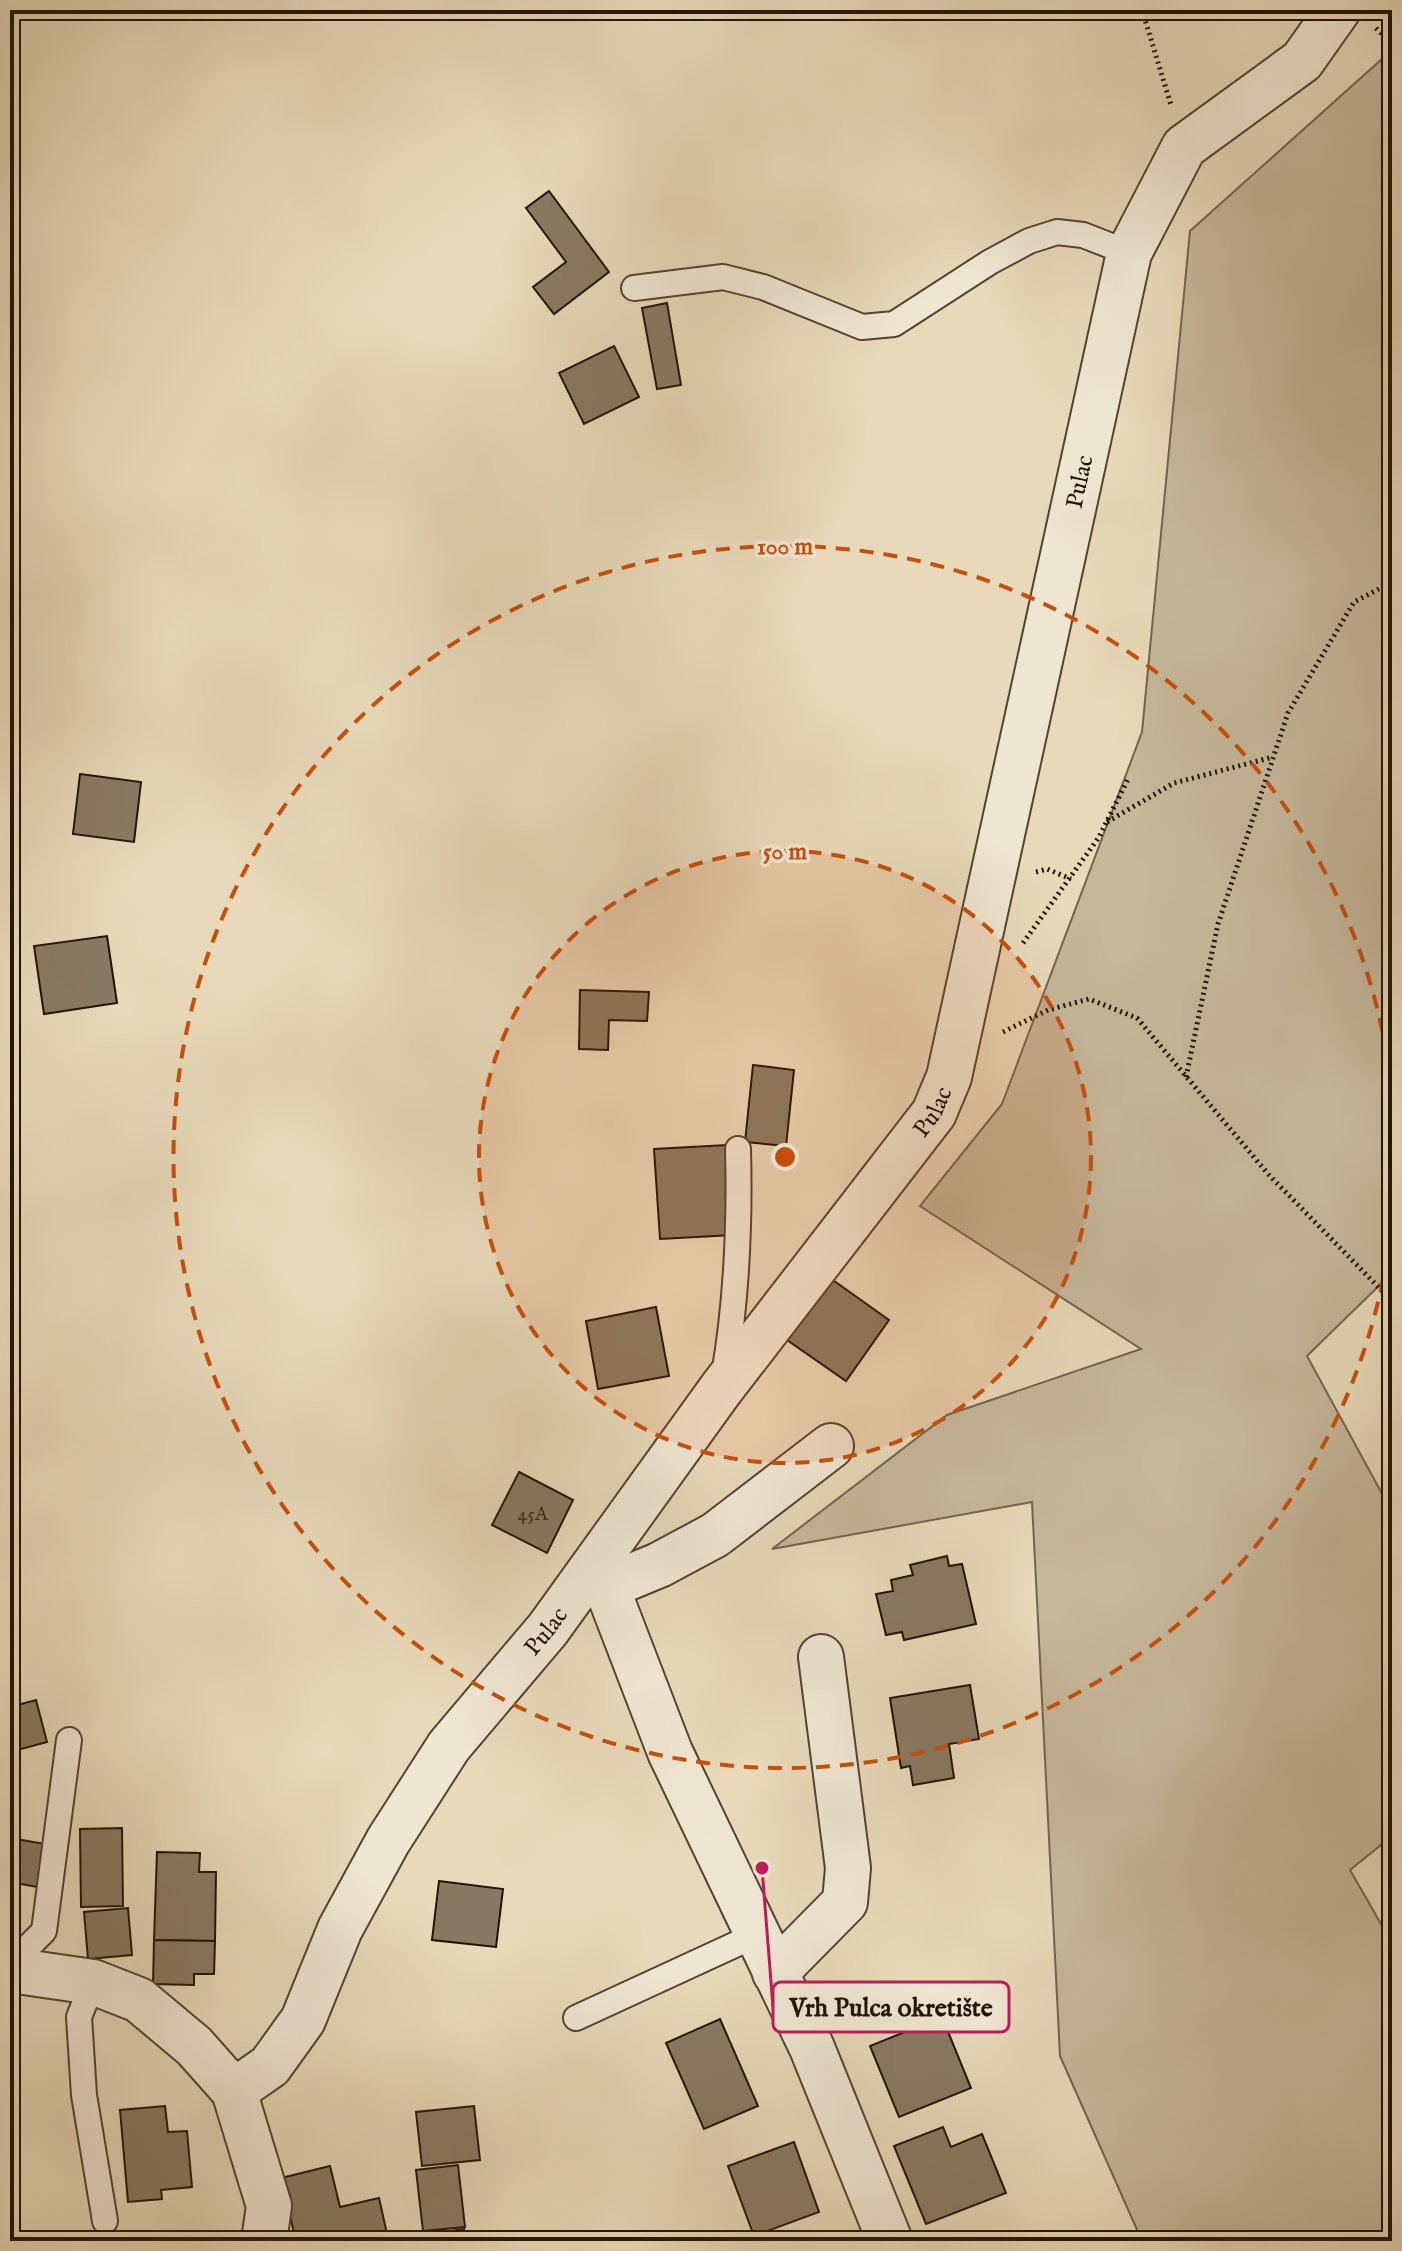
<svg xmlns="http://www.w3.org/2000/svg" width="1402" height="2251" font-family="'IM FELL English',serif">
<rect width="100%" height="100%" fill="#e7d9b9"/>
<filter id="stains"><feTurbulence type="fractalNoise" baseFrequency=".0025" numOctaves="4"/><feColorMatrix values="0 0 0 0 .2 0 0 0 0 .09 0 0 0 0 .02 0 0 0 .5 -.17"/></filter>
<radialGradient id="worn" r=".72"><stop offset=".6" stop-color="#630" stop-opacity="0"/><stop offset="1" stop-color="#630" stop-opacity=".3"/></radialGradient>
<polygon fill="#c5b79a" stroke="#73654e" stroke-width="2" points="1392,50 1392,1273 1307,1356 1392,1512 1392,1836 1350,1870 1392,1943 1392,2241 1142,2241 1060,2056 1032,1502 772,1549 947,1415 1141,1349 920,1206 1002,1104 1142,732 1190,231"/>
<g fill="#887a62" stroke="#211303" stroke-width="2">
<polygon points="549,191 609,272 554,314 533,287 566,262 526,208"/>
<polygon points="667,303 681,385 657,389 642,308"/>
<polygon points="614,346 639,397 584,424 559,373"/>
<polygon points="80,774 141,782 134,842 73,834"/>
<polygon points="107,936 117,1003 44,1014 34,946"/>
<polygon points="580,990 649,992 647,1021 609,1020 608,1050 579,1049"/>
<polygon points="753,1065 794,1070 786,1146 745,1142"/>
<polygon points="727,1145 733,1235 660,1239 654,1149"/>
<polygon points="830,1278 889,1320 846,1381 787,1340"/>
<polygon points="656,1307 669,1376 598,1389 586,1321"/>
<polygon points="519,1472 573,1500 547,1553 492,1525"/>
<polygon points="947,1556 949,1566 962,1564 976,1624 904,1640 902,1632 886,1635 876,1594 893,1591 891,1580 913,1575 910,1565"/>
<polygon points="970,1685 979,1739 949,1744 954,1778 913,1785 910,1766 901,1768 890,1698"/>
<polygon points="36,1700 47,1742 10,1752 10,1707"/>
<polygon points="122,1828 123,1906 81,1907 80,1829"/>
<polygon points="10,1838 51,1845 43,1888 10,1882"/>
<polygon points="157,1852 200,1853 199,1872 216,1872 215,1941 154,1940"/>
<polygon points="439,1881 503,1889 496,1947 432,1940"/>
<polygon points="128,1908 132,1955 88,1959 84,1912"/>
<polygon points="154,1940 215,1941 214,1974 194,1974 194,1985 153,1984"/>
<polygon points="942,2017 971,2088 899,2117 870,2046"/>
<polygon points="720,2019 758,2106 704,2129 666,2043"/>
<polygon points="165,2106 168,2132 187,2131 192,2187 161,2190 162,2199 128,2202 120,2110"/>
<polygon points="474,2106 480,2160 422,2166 416,2112"/>
<polygon points="943,2127 951,2147 982,2134 1006,2193 926,2224 894,2146"/>
<polygon points="794,2142 819,2212 754,2236 728,2166"/>
<polygon points="458,2165 465,2227 423,2231 416,2170"/>
<polygon points="330,2166 340,2207 379,2198 387,2234 357,2241 296,2241 281,2178"/>
<polygon points="464,2229 466,2241 428,2241 427,2234"/>
</g>
<g fill="none" stroke-linecap="round" stroke-linejoin="round">
<g stroke="#524430" stroke-width="28">
<g id="lane">
<polyline points="634,288 723,277 763,287 862,327 894,324 990,262 1029,241 1057,232 1083,235 1129,253"/>
<path d="M724 1375C737 1299 740 1226 738 1149"/>
<polyline points="10,1965 44,1931 69,1740"/>
<polyline points="93,1982 79,2017 84,2095 105,2221"/>
<polyline points="576,2018 756,1935"/>
</g>
</g>
<g stroke="#524430" stroke-width="48">
<g id="street">
<polyline points="597,1562 670,1752 812,2048 890,2241"/>
<polyline points="606,1587 659,1565 715,1535 831,1446"/>
<polyline points="10,1970 93,1982 139,2000 194,2046 234,2091 269,2206 264,2241"/>
<polyline points="775,1973 845,1902 848,1868 821,1657"/>
<path id="s1" d="M234 2091 270 2066 303 2020 340 1929 388 1841 449 1746 548 1629 721 1389 934 1113 949 1077 1129 253 1184 147 1302 61 1338 10"/>
</g>
</g>
<g stroke="#211303" stroke-width="5" stroke-dasharray="2 4" stroke-linecap="butt">
<polyline points="1142,10 1171,105"/>
<polyline points="1376,28 1392,44"/>
<polyline points="1107,822 1174,783 1273,757"/>
<polyline points="1036,872 1047,869 1071,879"/>
<polyline points="1023,943 1099,837 1129,777"/>
<polyline points="1003,1032 1048,1010 1089,999 1137,1018 1269,1175 1392,1301"/>
<polyline points="1186,1077 1218,924 1288,713 1354,602 1392,582"/>
</g>
<use href="#lane" stroke="#efe6d2" stroke-width="24"/>
<use href="#street" stroke="#efe6d2" stroke-width="44"/>
</g>
<circle cx="785" cy="1157" r="306" fill="#ca4e0b" fill-opacity=".12"/>
<g fill="none" stroke="#ca4e0b" stroke-width="4" stroke-dasharray="14 10">
<circle cx="785" cy="1157" r="306"/>
<path d="M1391 1231A611 611 0 1 1 1391 1083"/>
</g>
<g text-anchor="middle" stroke-width="7" stroke-linejoin="round" paint-order="stroke">
<g font-size="20" fill="#3b2d1b">
<text x="533" y="1520">45A</text>
</g>
<g font-size="24" fill="#211303" stroke="#efe6d2">
<text dy="8" stroke="none"><textPath href="#s1" startOffset="1858">Pulac</textPath></text>
<text dy="8" stroke="none"><textPath href="#s1" startOffset="1210">Pulac</textPath></text>
<text dy="8" stroke="none"><textPath href="#s1" startOffset="562">Pulac</textPath></text>
</g>
</g>
<circle cx="785" cy="1157" r="12" fill="#ca4e0b" stroke="#efe6d2" stroke-width="4"/>
<g font-size="24" text-anchor="middle" font-weight="bold" fill="#ca4e0b" stroke="#efe6d2" stroke-width="7" stroke-linejoin="round" paint-order="stroke">
<text x="785" y="554">100 m</text>
<text x="785" y="859">50 m</text>
</g>
<path fill="none" stroke="#c2185b" stroke-width="3" d="M762 1868L773 2007"/>
<circle fill="#c2185b" stroke="#efe6d2" stroke-width="3" cx="762" cy="1868" r="8"/>
<rect fill="#efe6d2" stroke="#c2185b" stroke-width="3" x="773" y="1982" width="236" height="50" rx="8"/>
<g font-size="26" text-anchor="middle" font-weight="bold" fill="#211303">
<text x="891" y="2016">Vrh Pulca okretište</text>
</g>
<rect width="1402" height="2251" fill="none" stroke="#e7d9b9" stroke-width="40"/>
<rect x="12" y="12" width="1378" height="2227" fill="none" stroke="#211303" stroke-width="4"/>
<rect x="20" y="20" width="1362" height="2211" fill="none" stroke="#211303" stroke-width="2"/>
<rect width="100%" height="100%" filter="url(#stains)"/>
<rect width="100%" height="100%" fill="url(#worn)"/>
</svg>
